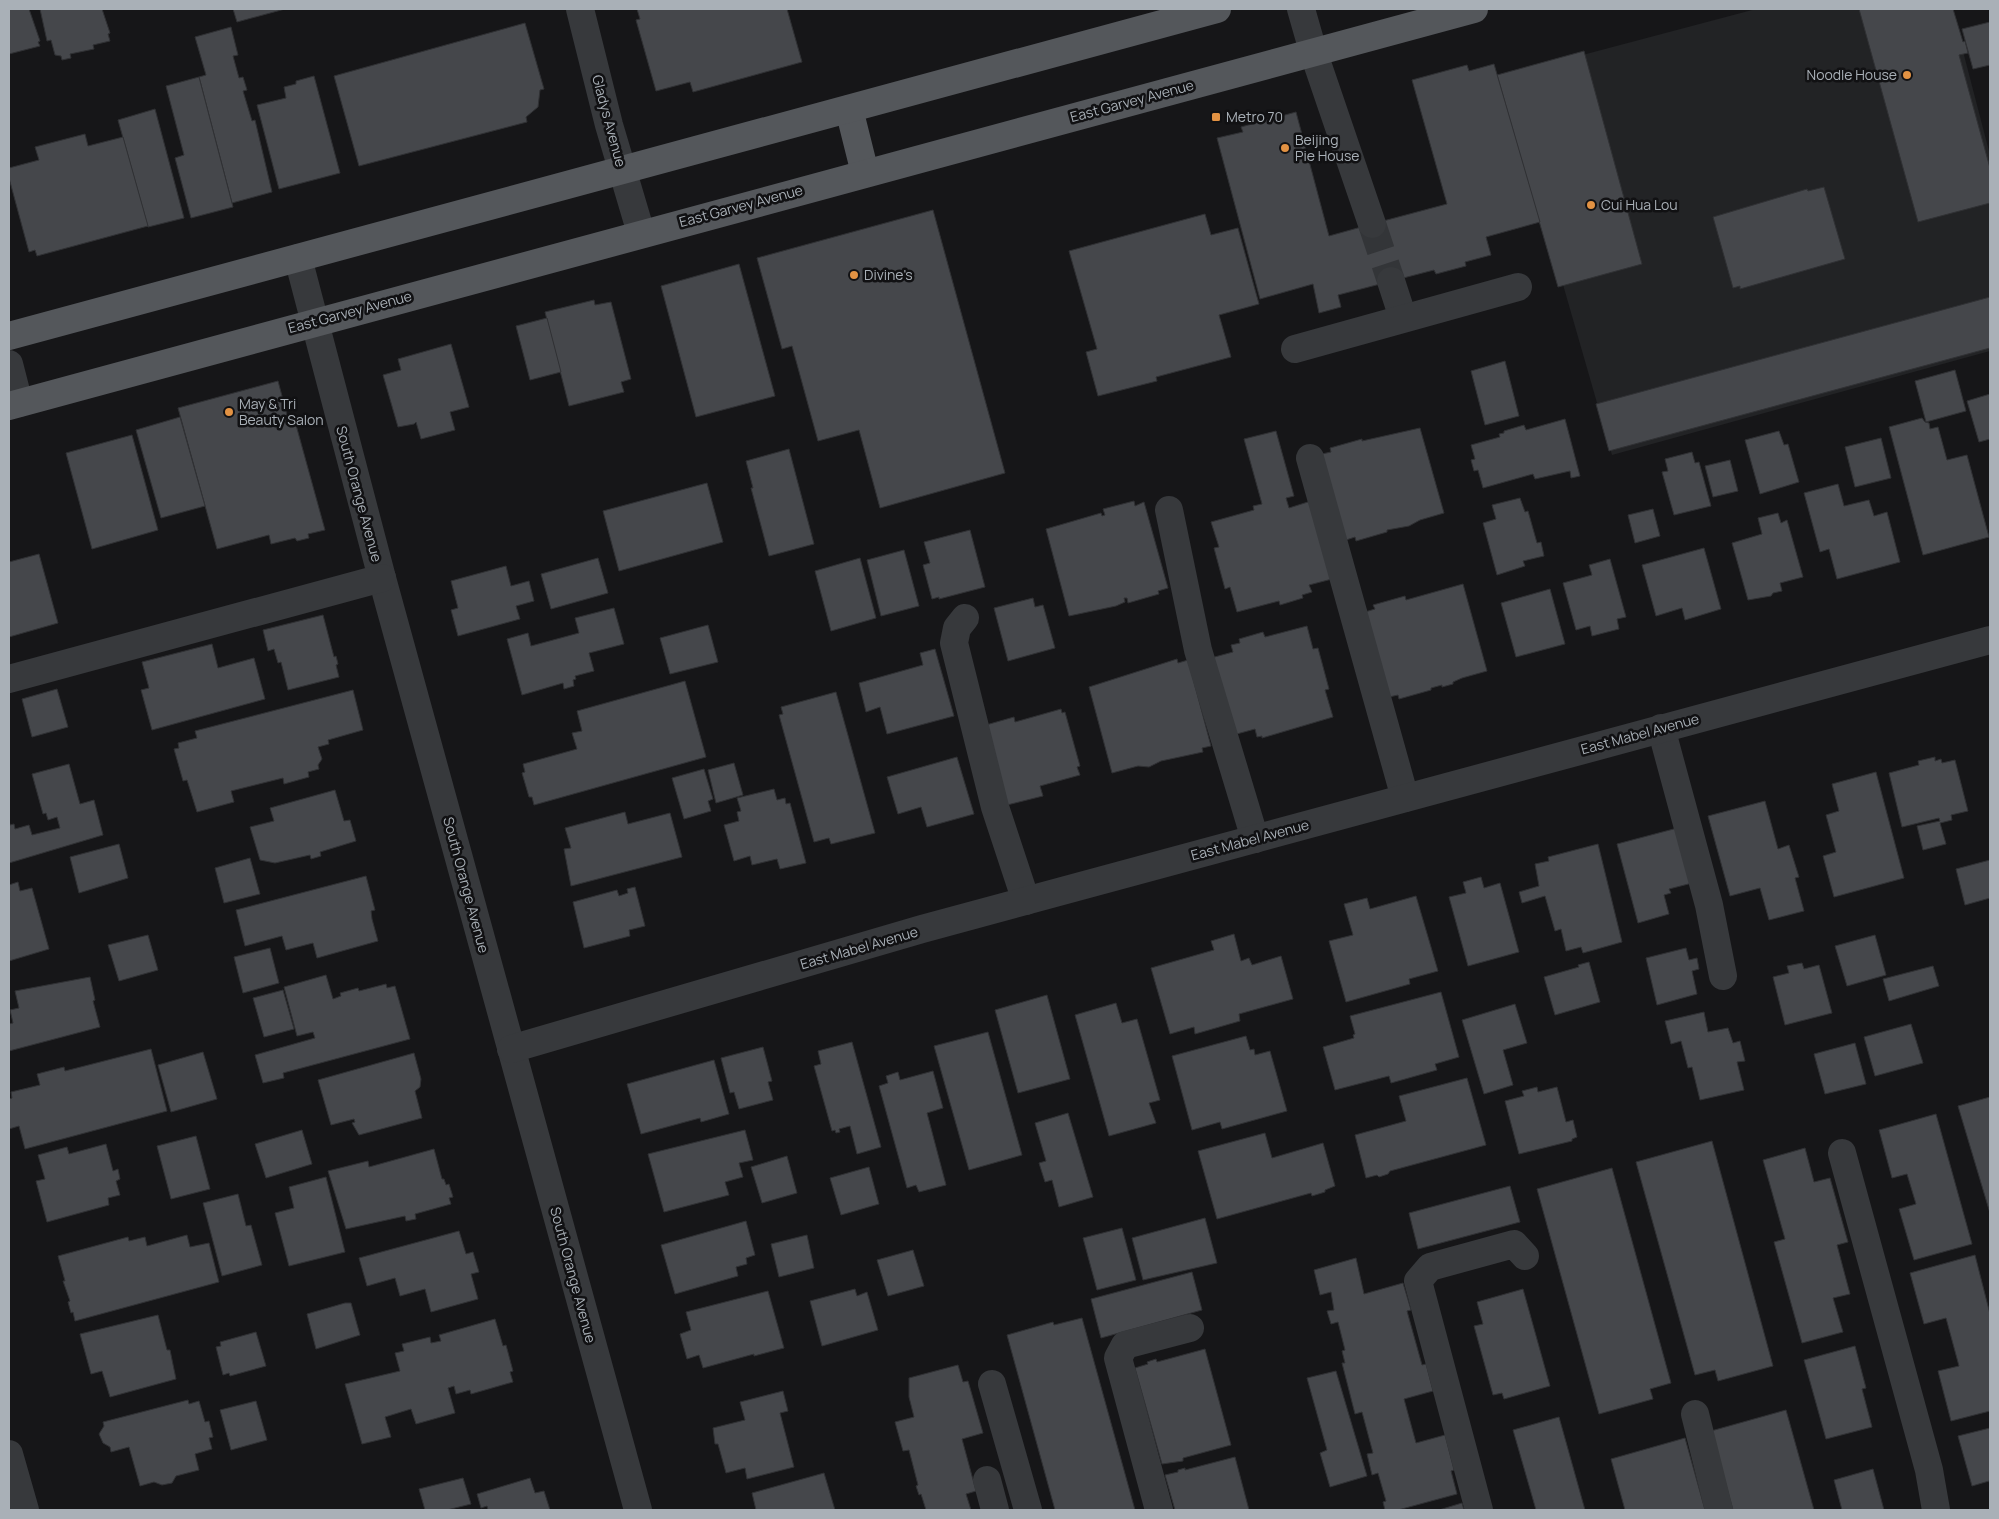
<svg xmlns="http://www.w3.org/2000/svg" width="1999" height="1519" font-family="Manrope,sans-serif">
<rect width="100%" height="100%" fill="#161618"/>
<polygon fill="#222325" points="1756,9 1952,9 1990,155 1990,351 1612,455 1503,76"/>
<g fill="#45474b" stroke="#303134">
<polygon points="9,9 29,9 40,41 38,42 40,46 9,54"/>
<polygon points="40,9 102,9 110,33 108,34 110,41 93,45 94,49 70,54 71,58 62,60 61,56 55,55 51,40 47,41"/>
<polygon points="233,9 285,9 237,22"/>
<polygon points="637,9 787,9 802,62 693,92 690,82 656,91 636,20 640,19"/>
<polygon points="1859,9 1953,9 1963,42 1965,41 1968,53 1959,55 1990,168 1990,203 1918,222"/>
<polygon points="1990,22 1990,65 1973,69 1962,29"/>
<polygon points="525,23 544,89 540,90 538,107 526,117 527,122 359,166 334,76"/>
<polygon points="231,27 238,55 233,56 239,78 243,77 247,90 243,91 252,121 255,120 272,192 232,203 199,77 206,75 195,37"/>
<polygon points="1584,51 1642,264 1558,287 1497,75"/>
<polygon points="1494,64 1540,222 1486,237 1491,255 1465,262 1466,266 1436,274 1434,270 1338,295 1341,307 1319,313 1313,284 1260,299 1217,138 1243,132 1241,127 1296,112 1329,236 1372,224 1447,204 1412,80 1467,65 1469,71"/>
<polygon points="314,76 340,173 279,189 257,105 286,98 284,87 296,84 296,81"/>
<polygon points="199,77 233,207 191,218 175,158 184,155 166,86"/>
<polygon points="155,109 184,218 148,227 118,120"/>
<polygon points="85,134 88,146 123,137 148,226 37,256 35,250 29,252 9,178 9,168 39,160 35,147"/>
<polygon points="1824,187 1845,259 1740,289 1740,286 1733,288 1713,217 1807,189 1808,191"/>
<polygon points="933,210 1005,473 880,508 859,430 818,441 792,346 782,349 757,258"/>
<polygon points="1205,214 1211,235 1238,228 1259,304 1219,315 1231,357 1156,377 1157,381 1098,396 1086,352 1097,349 1069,251"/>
<polygon points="739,264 775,396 696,417 661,286"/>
<polygon points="1990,297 1990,348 1609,451 1596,404"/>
<polygon points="594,300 595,305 611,302 631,379 621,382 624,392 569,406 545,312"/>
<polygon points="547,318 561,372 530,380 516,326"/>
<polygon points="451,344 469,407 450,412 455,430 421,439 416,422 414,424 398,427 383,375 401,370 398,359"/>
<polygon points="1505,361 1519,416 1485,425 1471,371"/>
<polygon points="1955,370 1966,411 1926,422 1915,381"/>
<polygon points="278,381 287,415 293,414 325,530 308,534 309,538 297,541 295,538 271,544 269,535 217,549 178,408"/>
<polygon points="1990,394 1990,439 1979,442 1967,401"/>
<polygon points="180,417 205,506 161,518 136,430"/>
<polygon points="1922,418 1925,422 1929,423 1930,429 1938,427 1947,460 1967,455 1989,537 1923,555 1889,427"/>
<polygon points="1565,419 1580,476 1571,478 1570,471 1535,479 1533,474 1483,488 1478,470 1474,471 1471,460 1475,459 1471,445 1500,437 1499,434 1504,433 1504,431 1524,425 1526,430"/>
<polygon points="1420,428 1444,513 1420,520 1409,526 1387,530 1387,532 1356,541 1355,537 1346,540 1322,454 1331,452 1330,448 1362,439 1362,441"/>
<polygon points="1276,431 1294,496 1286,498 1289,508 1311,501 1332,579 1309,585 1312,592 1302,595 1303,598 1280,605 1279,601 1237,612 1230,587 1225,589 1214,548 1219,547 1211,522 1254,510 1253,506 1262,504 1244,439"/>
<polygon points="1779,431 1784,445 1788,444 1799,482 1760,494 1745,440"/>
<polygon points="132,435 158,530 92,549 66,453"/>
<polygon points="1881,438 1891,478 1855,487 1845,447"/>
<polygon points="789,449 814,544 769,556 751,488 753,488 746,461"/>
<polygon points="1692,452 1695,463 1699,462 1711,506 1674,515 1662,472 1668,471 1665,459"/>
<polygon points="1730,460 1738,491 1713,497 1705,466"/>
<polygon points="707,483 723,542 619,571 603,511"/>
<polygon points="1838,484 1844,506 1869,500 1874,516 1887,512 1900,562 1837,579 1829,549 1820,552 1804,493"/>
<polygon points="1520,498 1525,512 1528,511 1537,543 1541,542 1544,556 1523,561 1525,566 1497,575 1483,523 1496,519 1492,505"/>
<polygon points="1134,501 1135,506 1144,502 1168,588 1158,591 1159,594 1128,603 1127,598 1124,598 1125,602 1116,606 1069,616 1046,529 1101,513 1102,516 1105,515 1103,509"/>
<polygon points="1653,509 1660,536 1635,543 1628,515"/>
<polygon points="1778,513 1781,523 1787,520 1803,577 1780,583 1782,591 1773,593 1771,596 1748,600 1732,543 1762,534 1758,518"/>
<polygon points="970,530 985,587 939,599 939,597 932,599 923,565 930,563 924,542"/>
<polygon points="1704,548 1721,609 1685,620 1682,608 1656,616 1642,565"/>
<polygon points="904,550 919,606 881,616 867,560"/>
<polygon points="39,554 58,623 9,637 9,562"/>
<polygon points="598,558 608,593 551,609 541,574"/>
<polygon points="860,558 876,618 831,631 815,571"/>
<polygon points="1610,559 1626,617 1617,619 1619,629 1592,636 1590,626 1576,630 1563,583 1592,575 1589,565"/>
<polygon points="506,566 511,586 529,581 534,601 516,606 520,619 458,636 451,610 458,608 451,581"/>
<polygon points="1463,584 1487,671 1462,678 1453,682 1453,684 1442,687 1442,685 1431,688 1431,690 1399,699 1398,695 1389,697 1365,612 1375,609 1373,605 1405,596 1406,600"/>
<polygon points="1550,589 1565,644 1516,657 1501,603"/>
<polygon points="1033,598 1035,607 1043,605 1055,648 1008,661 994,608"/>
<polygon points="614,608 624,644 589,653 594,671 575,676 576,679 573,680 574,686 564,689 563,683 522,695 507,639 528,633 531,646 579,633 575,618"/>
<polygon points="323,615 334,657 336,656 338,664 336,665 339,677 288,690 281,662 278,663 274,649 268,651 263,630"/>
<polygon points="708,625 718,662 670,674 660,638"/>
<polygon points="1307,626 1313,649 1318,648 1329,689 1325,690 1333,717 1262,738 1262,736 1257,737 1255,729 1233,735 1211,658 1233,652 1231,645 1240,643 1239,639 1263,632 1265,637"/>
<polygon points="212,644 218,668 254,658 265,699 152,730 141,690 149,688 142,662"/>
<polygon points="935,649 954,716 887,734 880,707 866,712 859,683 923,665 920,653"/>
<polygon points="1177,659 1178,663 1188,660 1211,746 1202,748 1203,752 1161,761 1149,767 1138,766 1112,773 1089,687"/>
<polygon points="685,681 706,757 534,805 532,797 529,797 522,773 525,772 523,764 577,749 572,733 582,731 577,711"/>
<polygon points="57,689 68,727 32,737 22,699"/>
<polygon points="353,690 363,730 328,740 329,744 318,747 322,759 318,765 319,769 308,772 309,777 284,784 283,778 231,791 234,802 197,812 187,780 183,781 174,749 179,748 178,743 197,738 195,731"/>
<polygon points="836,692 875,833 831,844 829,838 814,842 779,715 783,714 781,707"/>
<polygon points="1061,709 1062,713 1065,712 1080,766 1077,767 1080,775 1040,786 1043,796 1003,806 986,725 1014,717 1015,722"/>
<polygon points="957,757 974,814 927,827 921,807 898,814 887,777"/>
<polygon points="1935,757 1935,761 1941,759 1942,763 1955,760 1968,811 1951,815 1952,820 1940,823 1946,844 1923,850 1917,826 1940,821 1939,818 1902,827 1889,773 1919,765 1918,761"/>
<polygon points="734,763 743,795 716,803 708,770"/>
<polygon points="69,764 80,804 94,800 103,835 9,863 9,820 10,825 14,824 15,829 29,825 32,835 60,828 57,817 48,820 46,813 43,814 32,774"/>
<polygon points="704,769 713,799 708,801 711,811 684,819 672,778"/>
<polygon points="1876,772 1904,878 1834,897 1823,856 1836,852 1826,815 1839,811 1832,784"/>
<polygon points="774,789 777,800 785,798 786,804 790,803 806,863 780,869 777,859 752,865 750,856 734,861 724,825 739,821 737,812 741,811 737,798"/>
<polygon points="335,790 344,821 350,820 356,841 320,852 321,856 311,859 310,855 275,863 260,860 250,827 274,821 270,808"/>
<polygon points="1765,801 1778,849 1789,845 1799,877 1795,878 1804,911 1769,920 1760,888 1730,896 1708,816"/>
<polygon points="625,812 628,824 670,813 682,857 571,886 564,849 571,848 565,828"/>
<polygon points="1685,826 1700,881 1669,889 1671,893 1664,895 1669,914 1638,923 1617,844"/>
<polygon points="119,844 128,878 79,893 70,857"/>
<polygon points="1598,844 1622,942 1583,953 1581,947 1566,951 1561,929 1555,931 1545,896 1522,903 1519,892 1539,886 1535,864 1549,861 1548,857"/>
<polygon points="250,858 260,894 224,903 215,868"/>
<polygon points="1990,860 1990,898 1965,905 1956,869"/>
<polygon points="366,876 375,910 371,911 372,919 378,941 317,958 313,943 286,950 282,936 245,946 236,910"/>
<polygon points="1481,877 1484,888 1500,883 1519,952 1468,966 1449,897 1466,893 1463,882"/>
<polygon points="18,882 20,891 32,888 49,949 9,961 9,885"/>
<polygon points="635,887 645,926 629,930 630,936 584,948 573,902 617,890 619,896 628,893 627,889"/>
<polygon points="1416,896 1438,971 1409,979 1410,984 1346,1002 1329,941 1353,935 1344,904 1367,898 1370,909"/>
<polygon points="1234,934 1241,961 1249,958 1252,965 1281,956 1293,999 1239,1014 1240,1021 1195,1034 1194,1027 1170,1034 1151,968 1214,950 1211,941"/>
<polygon points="148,935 158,970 119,981 108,945"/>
<polygon points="1875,935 1886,975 1847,986 1835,946"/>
<polygon points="270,948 279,983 243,993 234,957"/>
<polygon points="1686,948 1689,960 1697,958 1699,969 1692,971 1697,994 1657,1005 1646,958"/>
<polygon points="1589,962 1600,1002 1555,1015 1544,977 1579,967 1578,965"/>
<polygon points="1802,963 1804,969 1819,965 1832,1013 1785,1025 1773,977 1789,973 1787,966"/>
<polygon points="1933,966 1939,986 1889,1001 1883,979"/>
<polygon points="326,975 333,999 341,996 340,993 358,988 359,991 386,984 387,988 395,986 410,1039 283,1073 284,1078 263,1083 255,1055 315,1038 313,1032 297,1036 284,987"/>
<polygon points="90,977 95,1000 93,1001 100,1027 9,1051 9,1024 13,1023 10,1010 19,1008 15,991"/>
<polygon points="283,990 294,1029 264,1037 253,998"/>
<polygon points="1441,992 1459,1057 1435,1064 1437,1070 1391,1083 1389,1076 1335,1090 1323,1047 1354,1038 1353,1035 1355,1034 1350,1016"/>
<polygon points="1047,995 1070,1079 1018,1093 995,1010"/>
<polygon points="1116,1003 1122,1023 1137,1019 1160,1100 1149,1103 1156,1123 1109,1136 1075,1015"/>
<polygon points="1515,1004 1527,1043 1503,1050 1513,1085 1484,1094 1462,1020"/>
<polygon points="1704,1012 1708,1032 1728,1028 1733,1043 1740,1041 1745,1061 1737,1062 1744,1090 1700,1100 1692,1067 1688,1068 1681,1041 1671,1044 1665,1021"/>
<polygon points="1911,1024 1923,1063 1875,1076 1864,1037"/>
<polygon points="988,1032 1022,1155 969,1170 934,1046"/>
<polygon points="1246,1036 1250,1050 1254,1049 1255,1055 1270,1051 1287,1111 1222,1129 1220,1122 1192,1130 1172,1056"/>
<polygon points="852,1042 881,1147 857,1154 850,1126 839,1129 840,1132 836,1133 835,1130 832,1131 814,1066 821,1064 818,1051"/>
<polygon points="1855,1043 1866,1084 1825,1094 1814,1054"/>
<polygon points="763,1047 772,1081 768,1082 773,1100 739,1109 734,1092 730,1093 721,1058"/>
<polygon points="151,1049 167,1111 25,1149 19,1126 9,1129 9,1099 12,1098 11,1092 40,1085 37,1074 64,1067 65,1071"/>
<polygon points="203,1052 217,1099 171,1112 158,1065"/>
<polygon points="414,1053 421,1079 420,1087 415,1091 422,1118 359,1135 352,1123 355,1122 354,1119 331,1125 318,1080"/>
<polygon points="714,1060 729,1114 701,1122 700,1118 641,1134 627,1084"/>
<polygon points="933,1071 943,1108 927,1113 946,1185 919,1192 916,1185 907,1188 879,1086 888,1083 886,1076 898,1072 900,1080"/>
<polygon points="1467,1078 1486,1145 1390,1171 1388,1174 1379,1177 1377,1175 1366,1178 1355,1135 1406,1121 1399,1096"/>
<polygon points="1537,1087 1538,1092 1557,1087 1566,1122 1573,1120 1577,1137 1572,1139 1572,1141 1519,1154 1505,1101 1524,1096 1522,1091"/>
<polygon points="1990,1097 1990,1213 1958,1106"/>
<polygon points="1068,1113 1093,1197 1059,1207 1052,1180 1045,1182 1039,1163 1046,1161 1035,1123"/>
<polygon points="1936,1114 1972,1244 1914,1260 1899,1209 1916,1204 1907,1174 1892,1178 1879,1130"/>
<polygon points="302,1130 312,1164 266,1178 255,1144"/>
<polygon points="745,1130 753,1160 739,1163 743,1177 725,1182 729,1195 664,1212 648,1154"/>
<polygon points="1265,1133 1272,1158 1323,1143 1335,1186 1325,1190 1325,1192 1312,1196 1311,1193 1217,1219 1198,1151"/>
<polygon points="196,1136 210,1189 171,1199 157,1146"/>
<polygon points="1712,1141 1773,1366 1718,1381 1715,1370 1695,1375 1636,1162"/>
<polygon points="106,1144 113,1171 118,1169 120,1179 116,1181 120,1195 108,1198 109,1205 47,1222 36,1181 45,1179 38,1155 67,1147 69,1154"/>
<polygon points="1805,1148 1814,1182 1830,1178 1848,1242 1837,1245 1850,1294 1833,1298 1843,1332 1802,1343 1774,1242 1785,1239 1763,1160"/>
<polygon points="434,1149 442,1179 444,1179 446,1185 449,1184 453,1197 449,1198 451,1204 415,1214 416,1219 406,1221 405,1216 346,1229 328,1171 368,1161 369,1167"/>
<polygon points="787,1156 797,1193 762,1203 751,1167"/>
<polygon points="869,1167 879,1204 841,1215 830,1178"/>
<polygon points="1612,1168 1671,1383 1650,1389 1653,1399 1599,1414 1537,1189"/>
<polygon points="326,1177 345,1252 289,1266 275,1213 294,1208 289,1187"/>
<polygon points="1510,1186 1520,1222 1418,1249 1409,1213"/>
<polygon points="238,1194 246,1226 251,1225 262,1265 222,1276 203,1203"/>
<polygon points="1205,1218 1217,1263 1143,1280 1132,1238"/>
<polygon points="746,1221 755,1255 746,1258 747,1264 736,1267 738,1276 675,1294 661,1245"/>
<polygon points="1122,1228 1136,1280 1097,1290 1083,1238"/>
<polygon points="459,1231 466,1254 473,1252 479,1272 471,1274 478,1299 431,1312 425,1289 400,1296 395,1278 367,1286 359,1258"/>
<polygon points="187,1235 190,1247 209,1243 219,1282 75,1321 73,1312 71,1313 68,1302 70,1301 63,1281 65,1281 58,1256 128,1237 129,1241 145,1237 147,1246"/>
<polygon points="807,1235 814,1268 779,1277 771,1244"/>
<polygon points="913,1250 924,1286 888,1296 877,1260"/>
<polygon points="1975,1255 1990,1314 1990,1411 1951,1421 1938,1371 1959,1366 1946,1318 1924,1324 1910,1273"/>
<polygon points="1356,1258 1364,1294 1403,1283 1411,1310 1407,1311 1422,1365 1426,1364 1433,1391 1404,1399 1416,1443 1445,1435 1454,1470 1451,1471 1457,1494 1398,1510 1385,1510 1383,1502 1386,1501 1378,1473 1372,1475 1367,1454 1373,1453 1362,1412 1355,1414 1342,1363 1345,1363 1342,1351 1345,1350 1338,1322 1331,1324 1327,1311 1334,1310 1331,1292 1320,1295 1314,1270"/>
<polygon points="1192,1272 1202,1310 1101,1338 1091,1299"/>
<polygon points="855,1289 857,1296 867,1292 878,1330 822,1346 810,1301"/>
<polygon points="1523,1289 1550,1386 1504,1399 1502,1393 1493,1395 1474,1326 1483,1324 1477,1302"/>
<polygon points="768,1291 784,1348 754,1356 754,1354 703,1368 699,1355 687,1359 680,1334 691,1330 686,1312"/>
<polygon points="345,1303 351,1303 360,1335 316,1349 307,1314"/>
<polygon points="158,1315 167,1350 170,1350 176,1379 110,1397 102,1371 91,1374 80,1334"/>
<polygon points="1082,1318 1135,1510 1055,1510 1007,1335 1053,1322 1054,1325"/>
<polygon points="495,1319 503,1346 506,1345 513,1371 510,1372 513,1382 471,1394 470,1390 456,1394 454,1386 448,1388 455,1413 416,1424 411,1409 385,1417 391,1437 362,1444 345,1384 400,1371 395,1353 404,1351 402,1344 430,1337 431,1343 441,1341 439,1335"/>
<polygon points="256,1332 266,1366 230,1376 229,1373 223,1375 216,1347 221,1346 220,1342"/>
<polygon points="1855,1346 1866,1388 1862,1389 1872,1427 1826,1439 1804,1360"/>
<polygon points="1205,1349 1231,1445 1183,1458 1183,1461 1162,1464 1135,1368 1148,1364 1147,1362 1156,1359 1157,1362"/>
<polygon points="958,1365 963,1382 968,1381 983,1433 962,1439 976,1491 966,1494 971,1510 926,1510 921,1494 919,1495 916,1486 918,1485 909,1450 903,1451 895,1422 914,1417 909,1397 909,1378"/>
<polygon points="1336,1371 1367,1476 1330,1487 1320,1453 1327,1450 1307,1378"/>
<polygon points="783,1391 788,1411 780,1413 794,1467 747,1479 745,1468 726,1473 718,1444 715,1444 713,1428 745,1420 740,1402"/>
<polygon points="188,1400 189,1404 199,1401 205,1422 209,1421 213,1437 209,1438 212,1449 195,1454 199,1470 176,1476 172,1483 162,1485 154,1482 140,1486 129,1447 111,1452 110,1447 103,1443 99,1434 104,1426 103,1422"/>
<polygon points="256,1401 267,1440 231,1450 220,1410"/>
<polygon points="1786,1410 1814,1510 1733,1510 1711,1431"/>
<polygon points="1559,1417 1585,1510 1536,1510 1513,1430"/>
<polygon points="1990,1428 1990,1485 1989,1481 1972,1486 1958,1436"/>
<polygon points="1685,1438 1705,1510 1625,1510 1611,1459"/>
<polygon points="1235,1457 1249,1510 1175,1510 1165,1475 1178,1472 1178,1470 1185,1468 1185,1470"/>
<polygon points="1873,1469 1884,1510 1842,1510 1834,1480"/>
<polygon points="824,1473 835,1510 756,1510 752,1493"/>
<polygon points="463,1478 471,1504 447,1510 425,1510 419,1489"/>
<polygon points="530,1478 535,1493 544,1491 550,1510 488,1510 487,1506 481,1508 477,1494"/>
<polygon points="1462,1503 1464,1510 1439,1510"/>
</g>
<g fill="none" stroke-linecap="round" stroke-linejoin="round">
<polyline stroke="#333538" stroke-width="28" stroke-dasharray="28 14" stroke-linecap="butt" points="1372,224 1391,281"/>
<g stroke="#37393c" stroke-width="28">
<polyline points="580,9 609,125 641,233"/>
<polyline points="1301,9 1313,51 1372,224"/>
<polyline points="298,258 382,578 638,1510"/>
<polyline points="1391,281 1403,318"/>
<polyline points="1295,349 1518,287"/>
<polyline points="9,364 19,403"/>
<polyline points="1310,458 1405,798"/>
<polyline points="1169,510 1198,650 1255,839"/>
<polyline points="965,618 957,628 954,643 995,807 1026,901"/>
<polyline points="9,679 382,578"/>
<polyline points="1661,728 1709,905 1723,976"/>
<polyline points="511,1049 922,929 1990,640"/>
<polyline points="1842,1153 1929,1470 1936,1510"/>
<polyline points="992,1384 1028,1510"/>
<polyline points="1695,1414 1719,1510"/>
<polyline points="9,1454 25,1510"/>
<polyline points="987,1480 995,1510"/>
<polyline points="1159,1510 1118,1358 1125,1345 1190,1328"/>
<polyline points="1479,1510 1418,1281 1430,1267 1514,1244 1525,1256"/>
</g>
<g stroke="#54575b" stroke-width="28">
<polyline points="849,109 865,173"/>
<polyline points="9,336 1217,9"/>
<polyline points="9,406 1474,9"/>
</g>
</g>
<g fill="#e29243" stroke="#111113" stroke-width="2">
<circle cx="1907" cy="75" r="5"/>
<rect x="1211" y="112" width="10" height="10" rx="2.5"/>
<circle cx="1285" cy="148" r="5"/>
<circle cx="1591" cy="205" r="5"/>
<circle cx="854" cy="275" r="5"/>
<circle cx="229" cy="412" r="5"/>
</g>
<g text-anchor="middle" stroke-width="5" stroke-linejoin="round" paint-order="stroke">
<g font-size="14" fill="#a9b0b7" stroke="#111113" text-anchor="start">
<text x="1897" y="80" text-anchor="end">Noodle House</text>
<text x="1226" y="122">Metro 70</text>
<text x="1295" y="145">Beijing<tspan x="1295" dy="16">Pie House</tspan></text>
<text x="1601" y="210">Cui Hua Lou</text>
<text x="864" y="280">Divine's</text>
<text x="239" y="409">May &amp; Tri<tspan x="239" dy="16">Beauty Salon</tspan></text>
</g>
<g font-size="14" fill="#a9b0b7" stroke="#111113">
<text transform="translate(1132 101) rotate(-15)" y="5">East Garvey Avenue</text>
<text transform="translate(609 121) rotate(75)" y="5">Gladys Avenue</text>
<text transform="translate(741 206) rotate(-15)" y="5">East Garvey Avenue</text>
<text transform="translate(350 312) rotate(-15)" y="5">East Garvey Avenue</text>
<text transform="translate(359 494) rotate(75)" y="5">South Orange Avenue</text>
<text transform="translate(1640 734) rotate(-15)" y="5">East Mabel Avenue</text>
<text transform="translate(1250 840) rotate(-15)" y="5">East Mabel Avenue</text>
<text transform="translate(466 885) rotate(75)" y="5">South Orange Avenue</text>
<text transform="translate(859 948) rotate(-16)" y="5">East Mabel Avenue</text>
<text transform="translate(573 1275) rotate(75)" y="5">South Orange Avenue</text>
</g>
</g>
<rect width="1999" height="1519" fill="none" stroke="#a9b0b7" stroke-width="20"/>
</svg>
